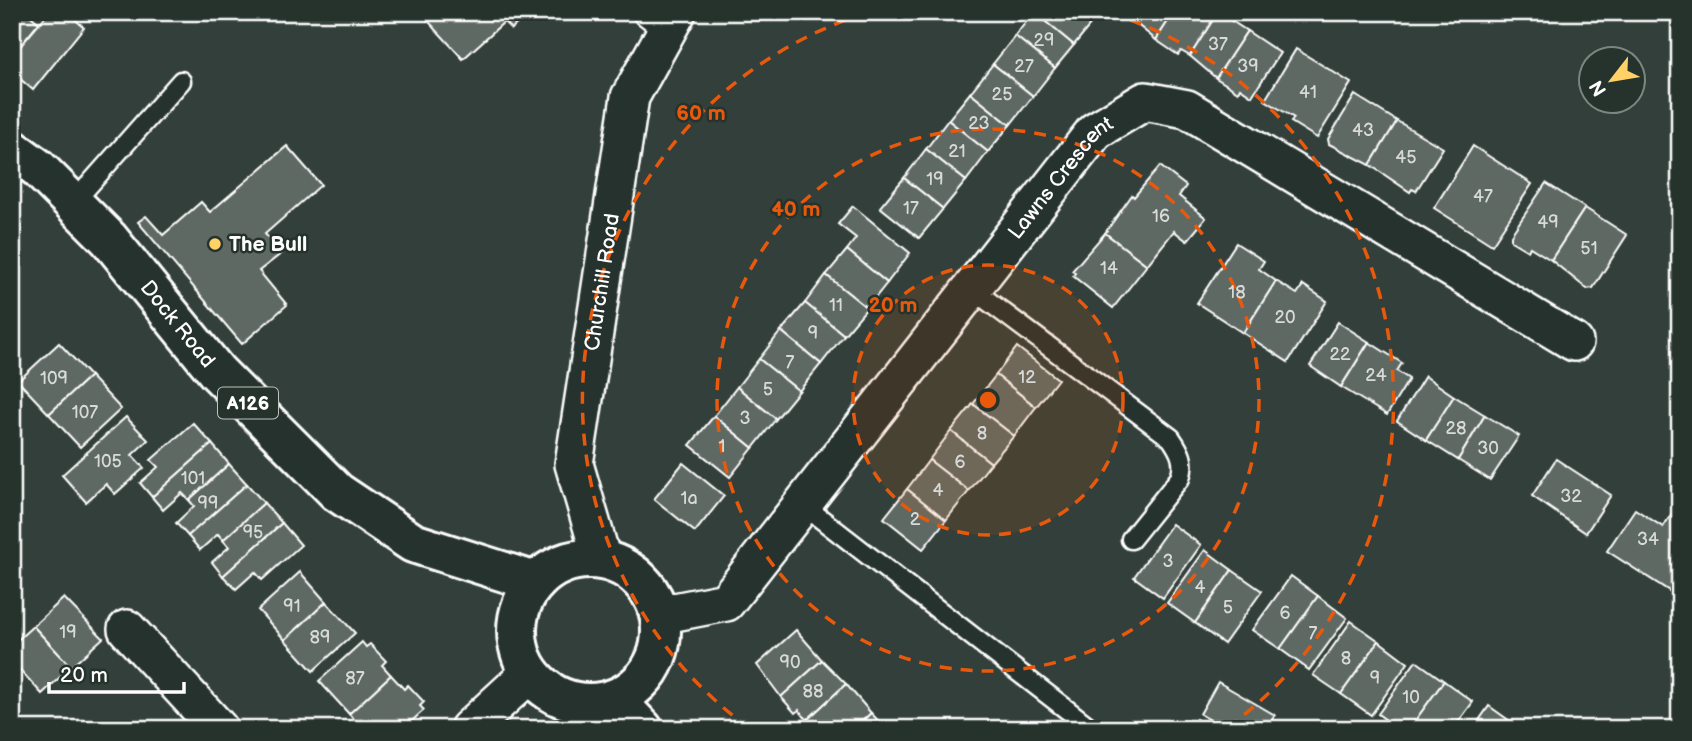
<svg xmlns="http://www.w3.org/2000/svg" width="1692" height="741" font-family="'Balsamiq Sans',sans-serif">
<rect width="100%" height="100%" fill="#333f3a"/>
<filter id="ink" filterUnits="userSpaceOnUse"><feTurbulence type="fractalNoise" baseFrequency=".0143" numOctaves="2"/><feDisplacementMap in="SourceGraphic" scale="14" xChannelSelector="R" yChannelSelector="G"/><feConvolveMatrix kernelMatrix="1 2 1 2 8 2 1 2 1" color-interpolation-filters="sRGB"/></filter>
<g filter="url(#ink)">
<g fill="#5f6964" stroke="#fff" stroke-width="2">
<polygon points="12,12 26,12 39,23 12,56"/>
<polygon points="49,12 66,12 84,27 33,90 12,72 12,56"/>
<polygon points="420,12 522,12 526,16 511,29 504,22 463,59"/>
<polygon points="1034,12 1074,45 1055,68 1015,36"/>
<polygon points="1034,12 1097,12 1099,14 1074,45"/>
<polygon points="1133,12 1174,12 1156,40 1129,18"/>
<polygon points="1174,12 1218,12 1190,56 1181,51 1178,55 1156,40"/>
<polygon points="1218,12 1247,31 1216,78 1190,56"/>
<polygon points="1247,31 1280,53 1252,96 1240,88 1238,92 1216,78"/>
<polygon points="1015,36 1055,68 1033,96 993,64"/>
<polygon points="1296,49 1351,83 1317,138 1291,122 1294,118 1265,100"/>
<polygon points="993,64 1033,96 1010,125 970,93"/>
<polygon points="970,93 1010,125 988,152 948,120"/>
<polygon points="1355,95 1397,121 1370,165 1329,144 1328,139"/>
<polygon points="948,120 988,152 966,181 926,149"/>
<polygon points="1397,121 1443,148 1416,191 1412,189 1410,192 1370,165"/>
<polygon points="287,146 321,185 265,234 282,253 259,271 287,305 242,344 138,222 146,216 163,235 201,202 210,212"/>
<polygon points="1473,146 1532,184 1492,245 1434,208"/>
<polygon points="926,149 966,181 943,209 904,178"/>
<polygon points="1160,166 1186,186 1179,196 1206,218 1187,241 1174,231 1147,265 1105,233 1132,195 1134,197"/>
<polygon points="904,178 943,209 919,238 880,207"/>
<polygon points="1546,183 1585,208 1551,260 1530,247 1528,251 1511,241 1511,235"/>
<polygon points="853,206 910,253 887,283 847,250 856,238 838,224"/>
<polygon points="1585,208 1627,235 1593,288 1587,289 1551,260"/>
<polygon points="1105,233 1147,265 1113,308 1073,276 1075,273 1072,271"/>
<polygon points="1236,243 1264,261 1259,269 1276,281 1243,333 1197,303"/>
<polygon points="847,250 887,283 867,308 826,275"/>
<polygon points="826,275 867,308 844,335 805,303"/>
<polygon points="1276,281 1297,294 1303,285 1327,301 1288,362 1243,333"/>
<polygon points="805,303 844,335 821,364 781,331"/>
<polygon points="1338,322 1369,342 1341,387 1310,366"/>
<polygon points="781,331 821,364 799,391 759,359"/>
<polygon points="1369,342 1402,363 1397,371 1409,379 1387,415 1341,387"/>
<polygon points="59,343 90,376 49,414 18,381"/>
<polygon points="1017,347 1058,379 1036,407 996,375"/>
<polygon points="759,359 799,391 776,419 737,387"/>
<polygon points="996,375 1036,407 1014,436 973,404"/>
<polygon points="90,376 121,409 80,447 49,414"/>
<polygon points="1425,376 1454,396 1426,440 1397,421"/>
<polygon points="737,387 776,419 753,448 714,416"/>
<polygon points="1454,396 1485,415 1458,460 1426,440"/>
<polygon points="973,404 1014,436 991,463 951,431"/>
<polygon points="1485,415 1519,436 1490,480 1458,460"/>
<polygon points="714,416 753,448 730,477 690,445"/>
<polygon points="126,417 148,440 132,455 144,468 115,494 106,484 86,502 62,475"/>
<polygon points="193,423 212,444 152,497 140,483 158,467 151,460"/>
<polygon points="951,431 991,463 969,491 929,460"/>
<polygon points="212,444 229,464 189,500 182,493 163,510 152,497"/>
<polygon points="1556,459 1611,495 1586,533 1532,496"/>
<polygon points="929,460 969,491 946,520 907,489"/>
<polygon points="683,463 724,496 695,532 654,499"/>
<polygon points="229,464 247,484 188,536 176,523 194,506 189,500"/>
<polygon points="247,484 264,503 223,540 218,534 200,550 188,536"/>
<polygon points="907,489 946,520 923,549 884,518"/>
<polygon points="264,503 282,523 223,576 212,562 229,547 223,540"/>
<polygon points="1676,507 1680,510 1680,578 1671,592 1607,551 1635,509 1663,527"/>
<polygon points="282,523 301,545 262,580 255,572 236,589 223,576"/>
<polygon points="1172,524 1201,545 1163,598 1134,577"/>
<polygon points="1205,550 1232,570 1195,623 1167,603"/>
<polygon points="1232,570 1262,591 1224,644 1195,623"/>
<polygon points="300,572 326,602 285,640 258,610"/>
<polygon points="1291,576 1318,596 1280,649 1252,630"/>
<polygon points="1318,596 1347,618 1309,670 1280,649"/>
<polygon points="64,598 103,638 71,667 33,626"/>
<polygon points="326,602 355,633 313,671 285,640"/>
<polygon points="1351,621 1379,641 1341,694 1313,675"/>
<polygon points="33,626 71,667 42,694 12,661 12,645"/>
<polygon points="796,630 822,660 781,697 757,665"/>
<polygon points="1379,641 1408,663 1371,715 1341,694"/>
<polygon points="362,642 366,647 370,644 386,661 382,665 391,675 349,714 319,681"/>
<polygon points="822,660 846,684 807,720 799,710 795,713 781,697"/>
<polygon points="1416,661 1444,681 1409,729 1398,729 1378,714"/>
<polygon points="391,675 404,689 408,685 424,702 420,706 424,710 403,729 362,729 349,714"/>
<polygon points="1444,681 1473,702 1453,729 1409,729"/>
<polygon points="1218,682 1275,715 1267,729 1226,729 1200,714"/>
<polygon points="846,684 871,713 854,729 816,729 807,720"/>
<polygon points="1489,706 1517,726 1515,729 1473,729"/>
<polygon points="871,713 886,729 854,729"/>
<polygon points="1196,719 1213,729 1190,729"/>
</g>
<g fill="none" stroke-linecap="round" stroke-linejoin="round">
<g stroke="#fff" stroke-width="23">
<g id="lane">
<polyline points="640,12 666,32"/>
<polyline points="73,203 181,81"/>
<path d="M972 289 1171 438C1180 451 1186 462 1180 478L1131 539"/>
<polyline points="803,505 1092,729"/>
</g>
</g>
<g stroke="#fff" stroke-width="42">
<g id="street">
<path id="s1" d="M602 560 574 464 630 97 677 12"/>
<path id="s2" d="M659 615 726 602 1095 131 1145 101 1187 109 1574 342"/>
<polyline points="127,629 219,729"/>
<polyline points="469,729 530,673"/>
</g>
</g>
<g stroke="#fff" stroke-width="44">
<g id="primary">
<path id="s3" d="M12 149 38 168 109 239 217 372 337 492 413 543 536 582"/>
<circle cx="589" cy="631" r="72"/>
<polyline points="615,699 643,729"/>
</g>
</g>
<use href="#lane" stroke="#26332d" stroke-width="18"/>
<use href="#street" stroke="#26332d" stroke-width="37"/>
<use href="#primary" stroke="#26332d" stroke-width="38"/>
</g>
</g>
<circle cx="988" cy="400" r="135" fill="#e8590c" fill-opacity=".12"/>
<g fill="none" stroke="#e8590c" stroke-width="3.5" stroke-dasharray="12 9">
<circle cx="988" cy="400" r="135"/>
<circle cx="988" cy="400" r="271"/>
<path d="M749 728A406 406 0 0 1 866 13M1110 13A406 406 0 0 1 1227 728"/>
</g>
<circle fill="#ffd166" stroke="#26332d" stroke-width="2.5" cx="215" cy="244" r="7"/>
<g text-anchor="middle" stroke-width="5" stroke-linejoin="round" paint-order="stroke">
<g font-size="18" fill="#d7dad8">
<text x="1044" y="46">29</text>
<text x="1218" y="50">37</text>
<text x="1024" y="72">27</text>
<text x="1248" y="72">39</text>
<text x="1308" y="98">41</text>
<text x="1002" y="100">25</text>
<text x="979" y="129">23</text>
<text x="1363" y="136">43</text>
<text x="957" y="157">21</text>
<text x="1406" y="163">45</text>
<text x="935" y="185">19</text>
<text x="1483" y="202">47</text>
<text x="911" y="214">17</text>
<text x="1161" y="222">16</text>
<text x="1548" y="228">49</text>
<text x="1589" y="254">51</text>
<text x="1109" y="274">14</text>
<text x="1237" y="298">18</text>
<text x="836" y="311">11</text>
<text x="1285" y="323">20</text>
<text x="813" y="339">9</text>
<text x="1340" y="360">22</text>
<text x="790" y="368">7</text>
<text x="1376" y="381">24</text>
<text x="1027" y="383">12</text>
<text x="54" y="384">109</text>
<text x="768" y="395">5</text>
<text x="85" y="418">107</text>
<text x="745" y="424">3</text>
<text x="1456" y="434">28</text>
<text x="982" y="439">8</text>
<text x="722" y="452">1</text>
<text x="1488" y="454">30</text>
<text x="108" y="467">105</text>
<text x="960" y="468">6</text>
<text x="193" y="484">101</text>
<text x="938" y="496">4</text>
<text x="1571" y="502">32</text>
<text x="689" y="504">1a</text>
<text x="208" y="509">99</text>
<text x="915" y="525">2</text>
<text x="253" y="538">95</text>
<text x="1648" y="545">34</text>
<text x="1168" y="567">3</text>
<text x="1200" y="593">4</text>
<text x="292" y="612">91</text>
<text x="1228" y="613">5</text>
<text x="1285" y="619">6</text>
<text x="68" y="638">19</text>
<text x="1313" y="639">7</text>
<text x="320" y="643">89</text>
<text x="1346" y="664">8</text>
<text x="790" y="668">90</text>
<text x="355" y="684">87</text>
<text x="1375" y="684">9</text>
<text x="813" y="697">88</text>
<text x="1411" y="703">10</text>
</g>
<rect fill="#26332d" stroke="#bec2c0" stroke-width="2" x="218" y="387.5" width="60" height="31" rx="5"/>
<g font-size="19" font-weight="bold" fill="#fff">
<text x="248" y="410">A126</text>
</g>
<g font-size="21" fill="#fff" stroke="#26332d">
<text dy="7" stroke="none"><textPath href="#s2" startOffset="609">Lawns Crescent</textPath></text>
<text dy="7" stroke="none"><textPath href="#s1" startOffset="284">Churchill Road</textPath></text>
<text dy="7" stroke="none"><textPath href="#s3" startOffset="242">Dock Road</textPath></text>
</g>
<g font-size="21" font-weight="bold" fill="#fff" stroke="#26332d" text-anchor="start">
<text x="229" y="251">The Bull</text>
</g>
</g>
<circle cx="988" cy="400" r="10" fill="#e8590c" stroke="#26332d" stroke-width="3.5"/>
<g font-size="21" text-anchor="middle" font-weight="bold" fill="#e8590c" stroke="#26332d" stroke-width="5" stroke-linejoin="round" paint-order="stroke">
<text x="701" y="120">60 m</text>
<text x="796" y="216">40 m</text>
<text x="893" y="312">20 m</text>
</g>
<rect width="1692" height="741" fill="none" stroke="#26332d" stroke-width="42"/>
<rect x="21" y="21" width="1650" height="699" fill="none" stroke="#fff" stroke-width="2.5" filter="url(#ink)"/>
<g transform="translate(1612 80) rotate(239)"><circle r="33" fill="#26332d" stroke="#7d8581" stroke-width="2"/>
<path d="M0-5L12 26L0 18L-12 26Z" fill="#ffd166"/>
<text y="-10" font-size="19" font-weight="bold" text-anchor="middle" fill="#ffffff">N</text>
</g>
<path d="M49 682v10h135v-10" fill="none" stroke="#ffffff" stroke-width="3.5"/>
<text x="60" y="682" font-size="21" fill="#ffffff" stroke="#26332d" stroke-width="5" paint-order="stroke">20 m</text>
</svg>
